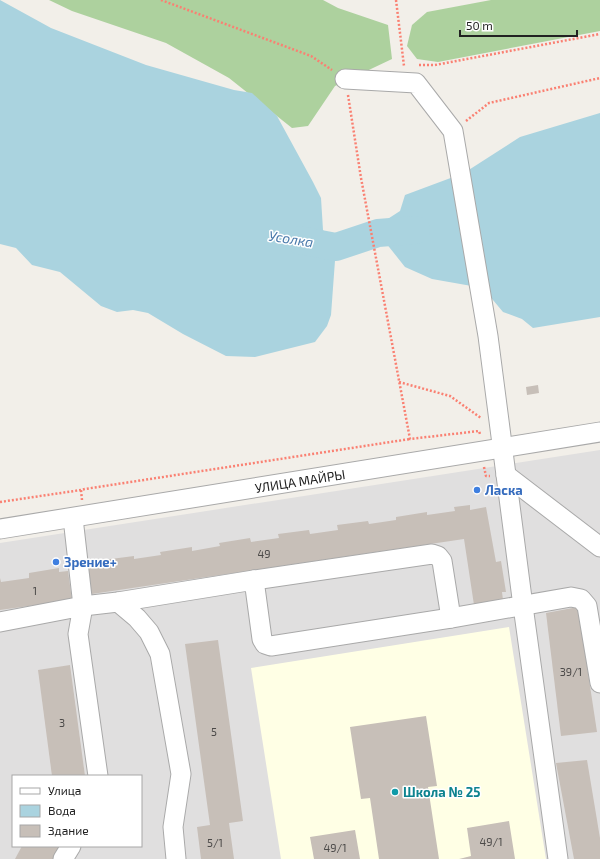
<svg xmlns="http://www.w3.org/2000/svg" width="600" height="859" font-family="'Exo 2',sans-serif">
<rect width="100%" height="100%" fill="#f2efe9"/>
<path fill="#e0dfdf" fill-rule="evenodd" d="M600 450V859H0V543ZM13 776H141V846H13Z"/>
<polygon fill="#ffffe5" points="509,627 546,859 281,859 251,668"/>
<g fill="#add19e">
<polygon points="49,0 323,0 338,8 388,25 392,59 335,86 308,126 292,128 229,78 166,43 72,11"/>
<polygon points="491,0 600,0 600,31 438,62 417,59 407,46 412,25 427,12"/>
</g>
<g fill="#aad3df">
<polygon points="0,0 51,28 146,65 234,90 252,93 277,116 313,182 321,198 323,230 336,247 331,315 327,326 315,342 255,357 226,356 183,334 148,313 133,310 117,312 101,306 60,272 32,265 16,248 0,244"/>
<polygon points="600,113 600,317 533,328 522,319 503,312 483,288 432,279 405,267 378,233 383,222 400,211 405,195 464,173 520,137"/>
</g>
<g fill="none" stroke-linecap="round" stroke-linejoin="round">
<polyline stroke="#aad3df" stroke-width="28" points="299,240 336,247 378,233 416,230"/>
</g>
<g fill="#c7bfb8">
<polygon points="538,385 539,393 527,395 526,387"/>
<polygon points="470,505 470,510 486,507 496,562 501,561 506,592 502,592 503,600 474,605 464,539 85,595 81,567 103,564 103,560 134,556 134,559 161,555 160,552 192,547 192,551 220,546 219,543 250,538 251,542 279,538 278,534 309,530 310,534 338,530 337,525 368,521 369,524 396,520 396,517 427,512 427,515 455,511 454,507"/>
<polygon points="59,568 59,572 68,571 72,600 0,610 0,578 1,582 29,578 29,573"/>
<polygon points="578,607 597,732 561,736 546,613"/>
<polygon points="218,640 243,821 229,823 234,859 201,859 197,827 210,825 185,644"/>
<polygon points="70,665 85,776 52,776 38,670"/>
<polygon points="426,716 437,786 428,787 439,859 379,859 370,798 361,799 350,727"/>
<polygon points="587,760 600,838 600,859 574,859 556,763"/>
<polygon points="509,821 515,859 459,859 471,856 467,828"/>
<polygon points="355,830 360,859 314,859 310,837"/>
<polygon points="22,846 60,846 53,859 15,859"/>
</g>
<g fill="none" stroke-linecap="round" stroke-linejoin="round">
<g stroke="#a9a9a9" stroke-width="21">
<g id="minor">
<polyline points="345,79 416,83 453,131 488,336 523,606 558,859"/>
<polyline points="506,475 600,547"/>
<polyline points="73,518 83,606 118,602 254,580 262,639 265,644 271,646 451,618 571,597 581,599 587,606 600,683"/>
<polyline points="0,529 600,432"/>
<polyline points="254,580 432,554 438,556 442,561 451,618"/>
<polyline points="118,602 137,618 149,632 160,654 181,774 173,827 176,859"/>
<polyline points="0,622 83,606 78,634 98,776"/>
<polyline points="63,859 71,846"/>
</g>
</g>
<g stroke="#fa8072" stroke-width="2.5" stroke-dasharray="2 2" stroke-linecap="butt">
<polyline points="161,0 311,56 332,70"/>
<polyline points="396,0 404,66"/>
<polyline points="419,65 435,65 600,34"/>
<polyline points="348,95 361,178 410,439 479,431 480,434"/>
<polyline points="466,121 489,103 600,78"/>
<polyline points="399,382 450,396 481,418"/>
<polyline points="484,467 486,476 490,476"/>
<polyline points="82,500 81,490 85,489 410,439"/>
<polyline points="0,502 81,490"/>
</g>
<use href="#minor" stroke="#fff" stroke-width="19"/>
</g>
<g fill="#3f7fe0" stroke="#fff" stroke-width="1.5">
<circle cx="477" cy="490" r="4"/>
<circle cx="56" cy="562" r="4"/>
</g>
<circle fill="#0f9aa8" stroke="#fff" stroke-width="1.5" cx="395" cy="792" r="4"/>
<g text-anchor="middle" stroke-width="3" stroke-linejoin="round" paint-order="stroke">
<g font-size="11" fill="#4b4948">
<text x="264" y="558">49</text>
<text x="35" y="595">1</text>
<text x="571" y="676">39/1</text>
<text x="62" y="727">3</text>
<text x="214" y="736">5</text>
<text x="491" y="846">49/1</text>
<text x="215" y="847">5/1</text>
<text x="335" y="852">49/1</text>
</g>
<g font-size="13" fill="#222" stroke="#fff">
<text transform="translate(300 481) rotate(-9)" y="5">УЛИЦА МАЙРЫ</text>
</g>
<g font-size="13" font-weight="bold" fill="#366cbe" stroke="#fff" text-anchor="start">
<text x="485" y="495">Ласка</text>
<text x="64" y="567">Зрение+</text>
</g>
<g font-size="13" font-weight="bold" fill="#0d838f" stroke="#fff" text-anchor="start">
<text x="403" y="797">Школа № 25</text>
</g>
<g font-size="14" font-style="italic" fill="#4a7aab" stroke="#fff">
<text transform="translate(291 239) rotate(9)" y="5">Усолка</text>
</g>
</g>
<rect x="12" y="775" width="130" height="72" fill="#ffffff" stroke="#a7a7a7"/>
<rect x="20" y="788" width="20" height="6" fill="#ffffff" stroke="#a7a7a7"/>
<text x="48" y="795" font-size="12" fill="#222222">Улица</text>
<rect x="20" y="805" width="20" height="12" fill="#aad3df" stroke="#a7a7a7"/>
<text x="48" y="815" font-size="12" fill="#222222">Вода</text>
<rect x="20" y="825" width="20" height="12" fill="#c7bfb8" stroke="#a7a7a7"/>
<text x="48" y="835" font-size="12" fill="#222222">Здание</text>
<path d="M460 30v6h117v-6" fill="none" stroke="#222222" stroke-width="2"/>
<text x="466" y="30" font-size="12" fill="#222222" stroke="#ffffff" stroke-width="3" paint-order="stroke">50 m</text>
</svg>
